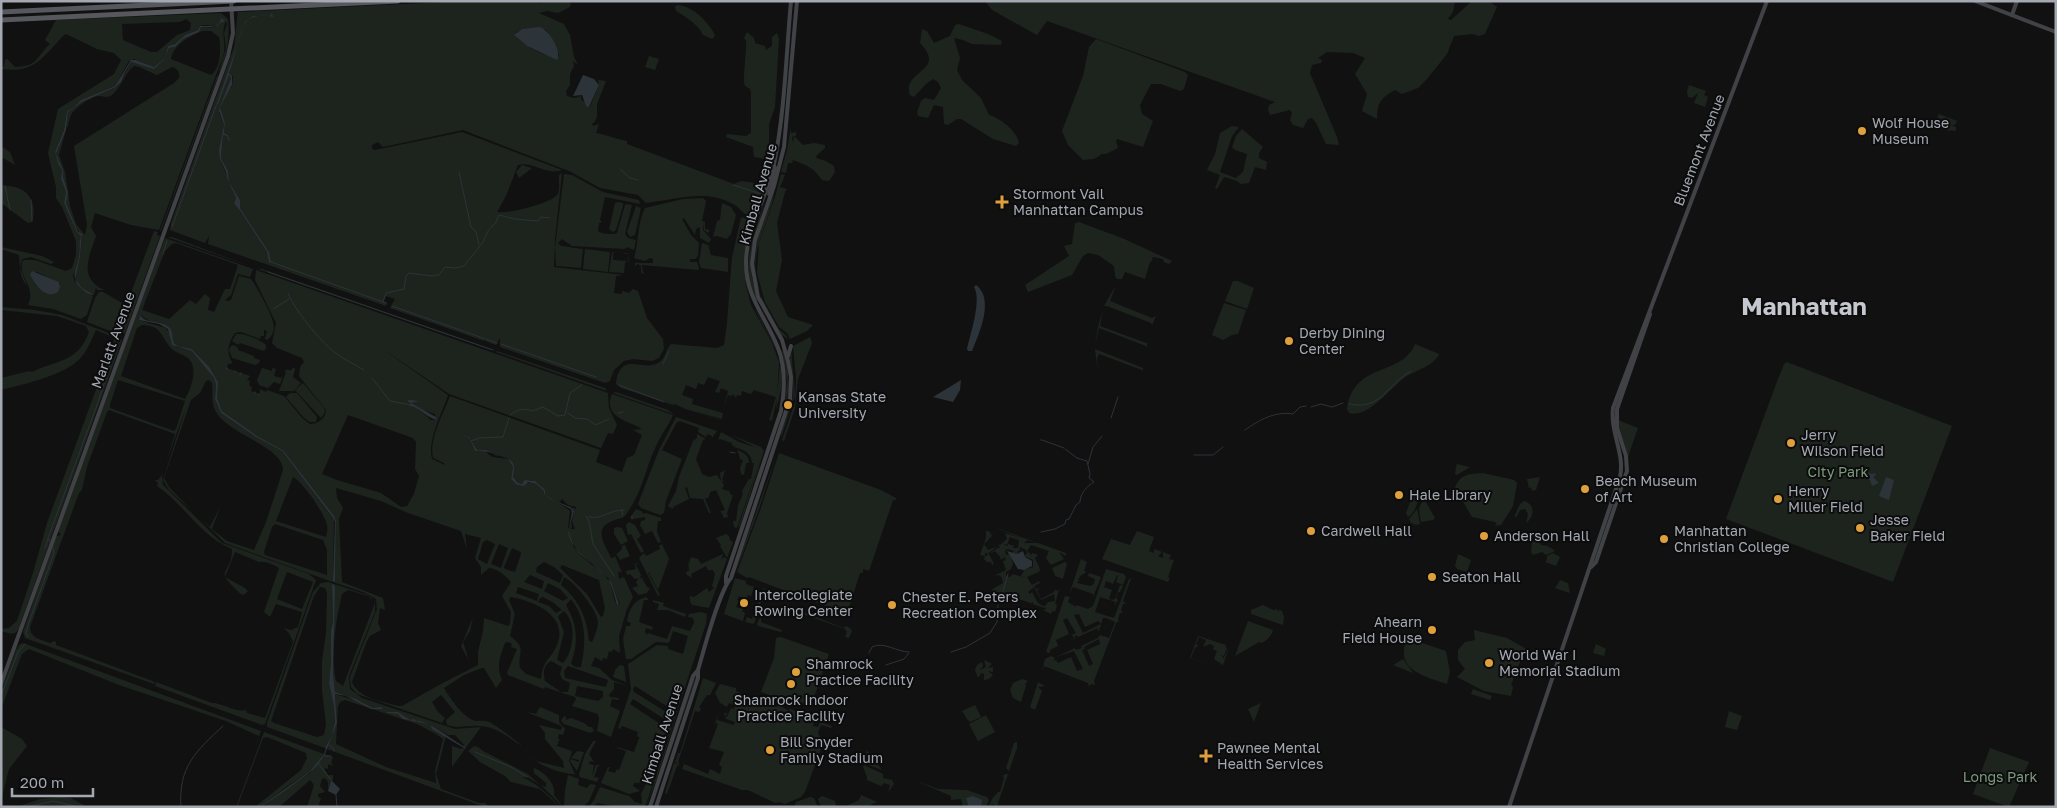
<svg xmlns="http://www.w3.org/2000/svg" width="2057" height="808" font-family="'Golos Text',sans-serif">
<rect width="100%" height="100%" fill="#111112"/>
<g fill="#1d241e" fill-rule="evenodd">
<path d="M466 1H537L541 3 543 1H568L571 4 570 7 558 13 547 11 539 13 564 24 570 35 574 57 578 65 573 61 574 66 570 74V85L566 91 567 96 574 98 581 96V99L590 107 599 85 598 80 606 81 597 104V117L594 123H592L593 126 599 124 596 133C607 135 616 139 627 141V144L734 184 741 181 754 183 756 188 764 191C754 218 741 254 747 284 757 336 796 348 776 409L780 364 778 356 774 344 753 305 744 278 751 305 772 343 779 362 777 398 772 421 769 420 776 397 754 390 751 394 742 391 741 396 737 395 736 398 733 394 731 396 728 395 724 408 728 391 721 388 719 393 715 392 720 381 708 377 704 385 698 383 696 389 686 385 682 395 693 399 692 404 723 413 722 419 693 411 721 420H720L680 407 691 411 674 404 673 405 621 388 616 384C620 350 642 372 658 363 666 359 665 350 671 344L717 348 724 345 727 323 732 257 741 218 745 217 746 215C741 211 737 205 731 203 704 189 674 200 646 203L638 195 600 188 569 171 463 130 383 147 378 142 372 145V149L375 150 462 132 562 170C546 176 533 161 518 165L506 196 497 212C508 214 549 204 557 195 561 190 558 181 559 175L562 173 555 239 554 267 624 275 616 276 614 293 622 294V291L629 293 633 289 638 291 647 318 663 339 664 349 659 358 652 361 633 359 624 361 614 370 610 381 605 383 500 347V338L496 345 485 341V339L484 341 390 308 395 299 386 296 384 301 387 303 386 306 208 244 209 236 205 243 170 230 171 223 234 47C235 42 237 16 238 12ZM535 28 546 30 553 40 559 56C543 57 529 48 517 38L516 33 522 29ZM233 63 229 74 233 76 232 87 230 88 220 106 231 78 229 75 217 104ZM220 108 225 123 224 133 228 135 230 140 227 136 223 135 221 158 228 171 229 182 240 200V208L269 252V263L267 252 241 212 234 204 236 198 220 159V148L224 125 219 113Z"/>
<path d="M985 1H1455L1453 12 1448 19 1451 20 1472 1H1489L1497 7 1485 34 1479 36 1473 34 1454 36 1447 54 1427 79 1418 88 1402 94 1395 90C1380 99 1378 101 1377 119L1362 111 1367 94 1355 74 1365 58 1353 53 1327 52 1318 58 1322 60 1321 63 1312 65 1310 73 1337 137 1339 145 1326 144 1316 123 1312 118 1308 119 1303 128 1293 125 1290 120 1292 113 1290 110 1270 115 1268 110 1269 105 1275 102 1047 21 1037 35 992 10Z"/>
<path d="M680 5C696 9 707 21 715 35L714 37 712 39 703 35C698 24 686 17 676 11L675 6Z"/>
<path d="M221 13 228 19C230 38 227 57 218 74L226 48 224 33 227 24 226 21C220 33 227 44 223 56L159 230 131 225 95 213 91 227 96 236C89 257 78 278 104 290H97L96 287 94 295 83 290 93 296 87 315 81 319 53 309 28 305C37 286 16 275 23 260H35L66 271 72 268 76 255V241L62 207 56 198V187L48 153 58 109 114 74 121 60 114 53 97 49 66 34C61 37 57 43 52 48 36 66 26 72 1 69V66L4 67 5 60 7 59 15 67C39 66 35 58 50 44L45 40 56 20ZM186 19 191 23 190 30 177 35 157 52H151L123 40 122 24 180 22ZM205 25 216 26 211 28 200 27 199 32 183 39 175 47 169 48 165 59 155 68 131 62 118 86 82 102 68 112C68 117 65 124 67 128 69 124 69 118 72 113 77 107 90 97 98 96 105 96 107 99 113 94 122 86 124 74 134 66L139 67 157 75 172 67C177 68 180 72 179 78L174 83 74 146 87 224 85 235 76 224 70 206 65 172 59 155 66 130 56 154 63 170V177L68 192 65 201 78 232 82 235 80 257 75 275 76 282 80 286 75 282 73 276 78 262 81 236 64 203 66 192 61 179 62 170 58 164 55 152 64 130 67 111 74 107 81 100 115 86 129 61 134 59 154 67 165 58 168 46 173 45 174 43 175 44 185 35 198 30 200 26ZM202 31H211L219 37C221 48 221 68 211 75L171 59C174 44 189 37 202 31ZM37 272 60 283 59 289 50 294 36 285 30 275Z"/>
<path d="M959 24 988 34 1002 41 1001 45 972 44 963 40 954 38 960 58 957 70 962 80 981 98 989 115C1000 118 1017 131 1019 143L1016 146 993 139 961 119H957L948 125 944 124 943 107 934 105 928 118 918 116 917 112 921 101 925 98 934 100 941 88 938 82 933 79 926 84 914 97 910 95C901 70 948 72 920 43L922 29 927 31 934 43 950 36 955 25Z"/>
<path d="M747 32 754 38 755 43 765 46 766 50 772 46V37L777 33 779 39 775 107 769 124V144L765 159 754 157 753 147 726 137 727 134 746 136 751 133V93L750 89 745 86C742 80 747 51 746 41L744 38Z"/>
<path d="M1096 39 1185 72 1188 75 1184 89 1180 91 1161 84H1151L1140 105 1142 114 1153 121 1143 147 1117 139 1116 141 1118 148 1106 154H1101C1097 160 1089 159 1083 160L1068 145 1062 131 1083 76 1089 47Z"/>
<polygon points="649,56 659,59 655,70 645,67"/>
<polygon points="217,76 218,76 161,231 160,231"/>
<polygon points="1689,85 1706,91 1704,95 1708,97 1705,107 1694,103 1698,93 1692,98 1688,97 1687,91"/>
<polygon points="1939,114 1957,121 1955,125 1951,125 1956,127 1956,131 1943,130 1933,127"/>
<path d="M791 126V133L796 132V136H793L792 138 793 143 794 136 803 145 814 143 825 145V148L817 155 816 158 826 161 834 166 835 172 829 181 822 180C813 167 808 166 793 160L792 163H788L786 173 781 172 787 150Z"/>
<polygon points="1232,126 1239,127 1232,136 1220,172 1236,178 1243,172 1247,154 1235,150 1232,147 1236,136 1242,129 1263,147 1259,153 1259,158 1267,162 1266,170 1255,167 1249,183 1241,184 1237,181 1224,177 1217,189 1215,188 1220,175 1207,170 1215,154 1220,133"/>
<polygon points="1,146 10,152 15,165 1,157"/>
<polygon points="522,165 532,168 519,178 516,172"/>
<path d="M564 174 572 175 603 192 639 200 640 204 605 197 600 220 602 222 599 223 598 231C601 234 613 235 617 233L625 205 627 204 632 205 625 234 628 238 636 240 634 250 627 247 625 249 572 246 562 239 558 243 561 246 583 249 581 268 556 266 555 247Z"/>
<polygon points="781,174 785,175 780,187 787,189 785,192 777,223 782,260 776,291 788,317 813,325 807,331 790,339 787,333 779,327 765,302 757,273 759,243 775,197"/>
<path d="M1 185C17 187 28 188 33 205 34 212 34 216 32 222L28 223 1 203Z"/>
<path d="M775 190C768 233 741 256 765 304 769 311 773 320 778 328 781 332 786 333 788 339L780 334 762 301 754 267 758 236Z"/>
<path d="M703 198 706 201 702 221 705 222V229L710 230 708 233 704 230V222L703 230 711 239 709 243 700 238V227L696 229 695 235 684 218 682 219 691 235 699 243 698 256 695 259H690V262H697L699 268 698 270 642 265 643 272 645 274 641 273V266L638 264 635 266V263H653V259L650 258 645 261 634 258C639 242 637 224 645 208L683 199Z"/>
<path d="M765 199 751 258 752 277 758 304C737 269 755 234 765 199Z"/>
<polygon points="618,202 623,203 623,206 616,230 613,232 609,229 615,203"/>
<polygon points="722,203 731,207 736,215 731,234 727,239 717,236 713,237 717,221 720,220"/>
<polygon points="636,206 641,208 635,235 630,237 627,232"/>
<polygon points="1079,222 1122,238 1172,261 1169,264 1164,262 1163,259 1153,257 1151,262 1150,262 1145,279 1125,272 1122,279 1117,279 1115,276 1114,266 1098,255 1088,253 1083,256 1072,275 1028,292 1025,285 1069,256 1064,246 1072,244 1075,223"/>
<polygon points="154,231 158,232 157,235 160,236 125,333 118,334 87,322 95,298 99,292 103,292 122,303 128,301"/>
<polygon points="167,237 172,237 252,267"/>
<path d="M165 238 253 269 250 277 238 274 231 295 225 300 228 301 231 300 239 276 251 279C257 287 274 317 274 327 274 332 271 338 267 340L265 339 267 331 264 330V336H261L260 339 241 332 235 333C228 343 226 352 232 362L231 364H228L227 368 250 376 247 380 250 381 249 385 252 387 251 391 260 394V389L266 392 267 390 284 396 302 418 310 424C318 424 326 418 326 410L299 376 300 367 304 362 302 358 277 348 272 343 276 323 255 280 256 270 608 393 609 408 617 425 613 434 608 433 601 448 449 394 377 345 448 395C442 414 427 440 432 459L445 465 444 463 433 458C429 439 443 414 450 396L600 450 596 462 622 472 627 458 634 455 642 435 633 430 642 429C630 421 602 418 612 394L673 415C669 425 661 435 658 442 644 470 644 490 625 516L622 515V518C589 525 604 542 611 558H613L615 556 622 573 618 571 619 579 624 577 633 597 627 609 619 636 620 653 613 649 612 652 609 651 607 659 603 658 602 661 595 657 591 666 599 668 612 680 628 686 614 682V689L609 695 610 697 619 698 618 700 612 699 610 706 620 711 611 737 597 731 599 719 598 714 572 706 576 699 575 697 545 687 544 689 508 675 507 673 517 649 511 647 512 644 508 642 505 643C500 657 496 666 502 680L496 688 484 668H482L464 675 444 688C450 698 463 718 476 721 481 721 486 720 491 723 499 728 516 740 523 747 510 738 495 726 479 726 468 725 459 729 447 725L446 720 455 712 441 695 432 702 438 712 445 718 442 723 357 694 351 687 350 677 377 609 376 599 363 592 327 580 225 543 201 519 210 527 220 507 212 529 227 541 254 550 266 522 283 470C283 446 226 434 215 410 211 402 213 392 212 383L209 380 206 381 200 393 191 400 164 478 169 487 192 511 169 490 163 480 187 405 164 468 162 477 163 485 222 543 309 574 316 580 265 724 262 725 155 686 156 682 212 703C223 703 236 713 246 710L247 713 265 718 293 642 289 633 284 628 291 630 298 627 302 612 276 604 270 617 264 612 279 568C274 565 265 561 259 562L235 552 225 577 245 588 248 591 245 594 242 595C210 566 232 578 232 549 201 537 184 504 157 486L158 483 155 480H158L162 475 175 434 109 410 107 412 87 467 82 490 79 493 30 627 31 633 36 638 50 643 54 641 56 642V645L155 682 154 684 25 638 23 632 51 550 56 536 61 535 58 531 152 272ZM176 243 238 265 230 289H225L214 312 208 310 210 298 205 294 196 304 190 300 169 319 142 310 165 251 172 244ZM140 315 151 322 162 323 167 326 174 343 178 346 192 349 198 355 217 380V398L222 411 259 437 283 450 334 517 336 521 335 582 333 581 334 520 282 451 256 437 221 413 215 399 216 385 214 378 193 351 177 347 171 342 170 334 166 328 139 320ZM142 325C163 326 160 336 171 348 175 353 183 354 188 358 199 368 191 388 185 399L121 376 137 328ZM118 380 185 401 176 429 174 431 110 408V405ZM412 404 423 410 435 414 436 420H431L416 407 411 406ZM348 415 413 438 416 442 415 469 419 476 414 494 407 506 401 507 381 493 337 480 322 474ZM461 436 471 439 477 450C481 451 485 449 489 451 491 452 493 454 496 455 510 458 517 460 513 477L518 483 523 484V482C533 477 539 484 545 491L536 484 526 482 524 486 517 485 511 479 513 467 508 459 492 457 486 452 475 451 470 439ZM293 477C302 481 325 514 327 525 328 529 327 533 326 537L276 521ZM336 488 381 501 408 513 461 531 467 549 465 534 481 538 475 558 481 567V575L489 568C498 569 505 575 511 582L502 596 511 612 510 624 508 626 484 618 483 631 478 652V665L439 685 402 706H398C382 701 359 699 352 682L366 643 370 636 381 630 378 623 380 608 385 610 383 598 342 582 339 519 343 508 337 498ZM544 493 553 500 560 502 562 499 568 505 576 507V509L568 506 574 511 572 521 575 529H570L572 527 571 522 569 528H568L570 511C561 504 553 500 544 494ZM275 524 323 540 327 550V575L265 555 264 552 272 527ZM569 537 577 550 609 579 620 604 617 605C612 598 614 588 608 580 596 564 574 557 569 537ZM487 540 495 544 487 564 478 559 483 542ZM499 544 508 548 501 568 491 564ZM512 548 521 552V554L515 572 505 569 504 567ZM544 562 554 567 563 575 560 583 536 572 537 567ZM562 565 599 580 605 608 603 616 601 617 587 594 560 568ZM287 572 313 582 302 609 277 599ZM530 575 544 581 542 589 524 582ZM564 577C575 582 597 610 598 622 598 628 595 636 592 642L589 641C587 618 579 600 561 585ZM548 583 560 589 568 598 563 601 544 591ZM518 587 539 594 537 601 516 593ZM511 597C534 601 569 616 557 645 550 661 543 659 541 679L526 674 520 668C517 652 528 649 510 636L515 614 509 600ZM543 597 554 603 562 610 556 613 549 606 538 602 540 598ZM571 599C587 619 586 644 581 667 577 668 573 667 571 663 579 642 577 624 566 605ZM564 611C577 623 574 651 563 663L557 660 564 632 558 616ZM551 661 562 667 560 674 562 679 570 683 568 692H561L545 681C543 673 543 665 551 661ZM568 666 608 680 606 687 565 678 564 671ZM577 686 603 691V697L598 701 575 696Z"/>
<polygon points="702,243 708,245 711,255 728,258 728,272 701,268 699,262"/>
<path d="M1 247 42 256 54 262 51 264 31 257 22 259 20 267 27 286C19 276 20 267 19 255L1 249Z"/>
<polygon points="585,249 610,252 608,272 583,269"/>
<polygon points="612,252 616,253 613,253 613,260 628,261 629,254 624,254 626,253 629,254 629,261 625,262 624,273 609,272"/>
<polygon points="258,269 262,269 494,350 491,350"/>
<polygon points="1233,281 1238,281 1254,288 1247,309 1225,301"/>
<polygon points="1116,285 1110,301 1152,318 1156,316 1152,325 1151,323 1107,306 1104,306"/>
<polygon points="1224,303 1246,310 1238,334 1232,335 1223,340 1212,335"/>
<path d="M1 307 35 310 62 315 119 337 122 340 19 628C15 637 9 633 1 631V629L9 628 17 621 33 573 47 523 115 338 96 330C91 341 85 356 75 363 57 377 24 384 1 390V378L29 371 32 372C56 360 78 363 89 332L86 326 57 316 1 310Z"/>
<polygon points="1103,309 1100,326 1146,343 1147,342 1147,348 1146,346 1099,328 1095,346 1098,327"/>
<path d="M236 334C245 333 259 339 266 345V348L264 351 240 343 238 345 232 341Z"/>
<polygon points="810,337 812,343 798,379 795,408 784,441 782,440 795,402 796,378 793,346"/>
<path d="M1415 344 1439 354V355C1432 366 1418 370 1407 376 1392 385 1369 419 1349 413L1347 409C1354 361 1402 377 1415 344Z"/>
<polygon points="234,345 238,348 238,350 254,356 254,358 260,360 259,363 255,365 232,358 229,350 231,346"/>
<path d="M791 348 795 395 781 438C781 424 791 410 793 396 795 381 787 360 791 348Z"/>
<path d="M780 349 784 352C790 373 790 392 784 413L787 380Z"/>
<polygon points="1095,349 1138,366 1143,368 1144,366 1142,372 1142,370 1099,354 1097,358 1098,373"/>
<polygon points="497,351 605,388 607,391 496,352"/>
<polygon points="1787,362 1952,426 1893,582 1726,519 1778,379 1784,364"/>
<polygon points="293,367 295,369 293,377 301,383 294,391 279,391 286,372 285,371 283,374 285,370 291,371"/>
<polygon points="262,368 272,371 272,368 276,369 274,376 281,378 283,375 280,384 274,382 268,388 259,385 257,380"/>
<polygon points="303,383 324,408 325,412 321,418 295,390"/>
<polygon points="616,392 668,410 673,414 613,393"/>
<polygon points="290,393 297,393 317,417 316,422 310,422 304,418 286,397"/>
<polygon points="676,417 717,431 712,438 712,436 707,434 706,437 698,432 699,428 680,421 677,422 662,450 682,459 666,501 664,513 660,515 641,508 638,504 659,450"/>
<polygon points="1618,420 1638,428 1628,457 1618,427"/>
<path d="M721 432 739 442 757 448 731 435 761 447 764 451 740 526 738 528 761 457 737 528 734 527 733 521H736L738 505 743 494 742 491 749 479H751L754 463H752C751 452 744 450 734 447L735 445 732 446V443L720 439 718 440Z"/>
<polygon points="697,434 706,439 703,440 696,459 702,474 709,477 717,475 721,481 720,473 725,470 722,480 725,482 721,481 724,485 722,489 729,491 731,495 733,495 727,513 728,517 724,518 721,512 718,512 725,510 716,490 710,492 709,497 705,499 711,513 709,513 703,499 690,498 687,487 685,488 689,499 673,507 673,509 668,506 676,491 679,477 693,441 697,438"/>
<path d="M737 450C744 453 749 455 749 463H746L744 475 741 474 740 468 743 460 739 459 740 458Z"/>
<polygon points="779,453 881,490 896,498 896,500 893,500 869,571 863,569 863,573 860,573 846,617 844,616 845,613 749,577 747,578 737,572 762,505"/>
<polygon points="777,454 759,509 736,572 744,545"/>
<polygon points="1457,464 1469,467 1470,467 1457,475 1455,474 1456,468 1454,474"/>
<path d="M1483 473 1514 480 1517 483 1513 506 1501 525 1495 526 1497 524 1495 522 1472 517 1455 488C1460 474 1468 474 1483 473Z"/>
<polygon points="1540,477 1536,490 1532,491 1531,487 1529,488 1527,479"/>
<path d="M1416 488 1420 492C1418 501 1416 512 1408 517L1406 513 1410 502 1412 501 1411 499Z"/>
<path d="M1428 498 1426 502 1435 518 1433 520 1421 522C1419 511 1416 505 1428 498Z"/>
<path d="M1524 501C1535 504 1535 516 1526 523L1528 514 1525 509 1520 510 1517 516 1514 517 1520 504Z"/>
<polygon points="636,509 643,512 642,514 646,513 661,518 661,521 658,521 657,531 661,542 658,543 652,531 645,534 640,525 641,521 645,520 645,517 633,519 630,518"/>
<polygon points="1417,509 1420,524 1416,525 1411,523 1409,519"/>
<polygon points="629,522 635,525 641,536 637,539 644,551 641,553 631,534 628,535 626,525"/>
<path d="M992 526 1037 543 1027 540 1024 543H1038L1066 553V556L1059 552 1064 559 1051 565 1046 558 1049 551 1031 545 1027 551 1032 555V553L1038 555 1035 558 1040 569 1039 572 1027 577 1032 585 1039 581 1040 583 1034 586 1036 589 1042 588 1037 590 1041 599 1054 592 1055 589 1056 591 1059 590 1055 604 1057 605 1055 612 1052 611 1051 614 1043 610 1046 609 1045 606V608L1033 604V602L1031 603 991 590 1003 583 1001 575V577L999 575 994 576 1006 570 1003 561 1000 562 1006 560 1002 553 1004 558 999 560 1001 558 995 551 989 554 994 564 992 565 991 562H987L984 559 985 556 980 555 986 538V531H989L992 536 984 544 988 550 997 547 987 554 985 552V556H987V555L998 548H1000L998 544 1000 545 1007 539 1005 533 1023 539ZM1010 537 1019 540 1018 548H1013L1014 546 1008 544V546L1004 545 1005 544 1007 545ZM1020 547 1026 550 1027 553 1024 556 1033 560V567L1023 570 1024 571 1021 576 1025 578 1013 574 1010 577 1006 576V572L1011 569 1013 564 1010 554 1006 555 1005 551 1007 549 1014 551 1012 553 1018 554V551L1022 549H1016H1019ZM1034 587 1041 600 1054 594 1055 601 1048 602 1045 606C1037 605 1036 599 1032 592L1030 594 1028 592Z"/>
<polygon points="618,527 622,528 628,541 621,545 614,534 614,528"/>
<polygon points="1137,531 1154,537 1149,551 1153,553 1155,549 1162,552 1158,556 1163,558 1163,552 1171,555 1169,559 1174,560 1168,577 1170,578 1168,582 1102,559 1111,539 1130,545"/>
<polygon points="726,534 729,536 730,540 733,542 727,558 720,546 718,547 721,545 716,538"/>
<polygon points="1532,541 1539,542 1541,545 1548,546 1549,548 1550,547 1555,551 1546,555 1542,552 1533,555 1531,552"/>
<polygon points="662,544 669,559 658,590 649,573 651,572 648,573 660,595 658,596 639,558 644,553 646,556 660,549 659,546"/>
<polygon points="625,545 630,556 620,560 615,552 617,554 622,549 622,546"/>
<polygon points="1553,553 1560,557 1556,566 1545,562 1547,560 1547,556"/>
<polygon points="723,554 721,560 724,557 727,559 709,608 692,605 690,601 690,596 694,597 707,588 709,592 714,588 712,586 715,574 713,570 708,570 706,566 691,574 692,578 687,575 686,572 689,571 689,564 688,570 689,558 689,564 691,557 698,559 701,564"/>
<polygon points="1458,554 1471,560 1467,572 1457,569 1455,566"/>
<polygon points="1081,559 1087,562 1084,571 1087,572 1080,576 1078,580 1081,581 1078,581 1077,583 1090,586 1094,584 1095,579 1088,576 1089,573 1101,577 1093,597 1093,594 1073,587 1069,595"/>
<polygon points="1065,562 1067,564 1063,579 1055,576 1052,568"/>
<polygon points="638,563 636,565 641,575 640,578 642,578 647,587 650,588 647,593 639,595 632,588 638,586 636,582 639,578 635,579 630,574 627,575 626,571 636,569 635,564"/>
<path d="M1106 569 1124 574 1126 577 1123 585 1116 582 1118 576 1117 575 1113 584 1106 581 1104 587 1112 590 1109 598 1111 600 1115 599 1120 585 1123 586 1120 592H1118L1116 598 1118 600 1115 605H1114L1116 602 1100 597 1095 612 1114 618 1129 579 1131 578 1123 601 1126 604H1123L1121 610 1123 613H1120L1118 619 1119 621 1116 623 1094 681 1095 685 1091 684 1089 687 1088 683 1044 666 1042 671 1045 659 1051 656 1055 658 1053 661 1056 660 1058 663 1071 657 1077 671 1083 669 1074 651 1056 657 1075 648 1076 650 1082 648 1081 646 1098 638 1100 635 1109 638 1115 622 1106 618H1103L1099 631 1097 629 1100 627 1078 637 1076 635 1074 638H1076L1070 640 1074 638 1072 635 1076 633 1067 618 1063 620 1069 634 1056 640 1058 646 1050 650V653L1046 652 1065 596 1070 597 1068 602 1076 607V605L1088 609 1093 606ZM1079 614 1085 627 1098 621 1101 624 1083 633 1074 615ZM1099 639 1100 644 1087 650 1093 664 1089 666 1082 650 1085 649 1084 647Z"/>
<polygon points="735,578 746,581 746,584 754,587 751,596 748,595 746,599 739,596 737,600 739,601 736,607 743,609 742,611 745,613 743,621 724,614"/>
<polygon points="1560,580 1568,583 1570,593 1555,588"/>
<path d="M328 582 367 595 375 602V612L349 676 350 689 362 698 455 729 481 727 452 767V746L461 749 464 748V745L455 735H448L429 724 431 728 446 736 436 774 441 789 479 803H485L489 807H485L327 749 337 723 335 694 360 702 369 708 382 709 386 713 397 714 409 720 398 712H387L383 708H373L356 699 335 692 333 672 334 585H332L333 622 331 630V661L329 683 334 707 335 722 334 731 325 748 267 727V723L313 592 321 583ZM320 587 325 588 327 593 326 633 322 661V690L326 725 324 735 317 737 274 723 271 721 314 596ZM348 590 371 597 375 603 343 686 336 681C330 654 336 621 342 594ZM345 700 417 724 436 734 443 739 435 771 436 783 386 767 336 744 338 707 340 702Z"/>
<polygon points="764,588 765,588 761,598 766,601 761,602 754,624 745,622 747,617 752,619"/>
<path d="M646 597 649 600H644L639 622 653 627 652 630 646 628 645 632 647 635 648 633 667 639 672 626 690 631 694 623 693 618 688 617 689 614 701 612 707 614 706 624 645 807C630 807 612 807 598 803L593 807H589L594 800 600 787 629 796 635 802 642 804 641 794 647 782 634 783 633 786 640 791 629 794 601 783 608 767 613 768 610 767 608 771 615 773 617 769 614 768 619 770 626 751 617 748V747L634 752 639 738 642 739 637 736 638 732 622 726 620 729 618 728 631 689 628 664 657 645 668 646V649L683 654 688 636 673 631 669 643 656 642 631 659H626L623 639 626 626H630L631 623 627 621C629 609 634 600 646 597ZM635 686 673 710 671 715 634 692 633 689ZM633 699 669 722V725L666 727 663 726 630 704Z"/>
<polygon points="653,600 664,603 663,606 686,614 685,617 668,610 657,610 659,604 653,602"/>
<polygon points="1263,605 1273,610 1277,609 1278,612 1279,610 1282,611 1284,617 1283,625 1251,614 1251,610"/>
<polygon points="787,606 844,628 846,626 850,628 852,631 849,638 845,637 847,632 845,629 786,608"/>
<polygon points="473,617 470,631 463,642 469,661 461,646"/>
<polygon points="760,618 761,619 761,622 782,630 781,632 758,626 757,624"/>
<path d="M1248 621 1273 630C1271 637 1267 640 1262 643L1259 642 1235 656Z"/>
<polygon points="1474,630 1507,638 1528,650 1522,657 1511,685 1513,687 1511,696 1484,691 1457,677 1465,669 1458,660 1458,650 1465,642 1475,640"/>
<polygon points="1198,636 1226,645 1225,647 1227,648 1224,656 1220,655 1223,657 1223,659 1229,648 1223,665 1214,659 1217,651 1213,649 1214,646 1210,644 1203,647 1206,640 1199,637 1196,644 1198,646 1195,648 1191,658 1218,668 1190,658"/>
<polygon points="781,637 829,654 811,706 797,701 796,705 761,692 774,658 776,638"/>
<path d="M1407 638 1446 651 1450 672 1447 684C1424 676 1394 670 1407 638Z"/>
<polygon points="23,643 261,731 234,807 259,736 226,721 119,685 29,649 22,654 1,709 1,691 16,650 19,645"/>
<polygon points="1596,644 1606,649 1604,656 1593,653"/>
<polygon points="1403,659 1404,660 1413,673 1393,665"/>
<polygon points="984,660 992,664 987,668 993,667 993,672 988,671 993,675 989,679 984,680 984,674 981,673 978,678 975,670 977,665 982,662 983,666 980,670 986,667"/>
<polygon points="620,665 624,666 626,682 613,677 615,670"/>
<polygon points="695,675 696,677 665,768 666,763"/>
<polygon points="703,678 716,683 710,695 707,695 699,707 701,709 699,712 695,711 678,762 680,764 675,763 678,753 680,753"/>
<polygon points="1022,679 1028,681 1025,684 1026,686 1021,702 1013,698 1010,690 1013,683"/>
<polygon points="1038,682 1045,686 1038,687 1042,691 1035,710 1030,707"/>
<polygon points="720,684 736,688 736,691 759,701 760,698 773,703 772,705 777,707 779,705 789,711 790,709 803,714 802,716 814,721 813,726 818,727 820,722 832,726 831,728 821,725 818,733 822,741 819,748 821,749 805,792 801,797 785,804 779,802 775,803 748,790 742,790 682,769 684,764 708,774 710,769 720,774 722,767 719,765 724,752 709,748 718,724 716,723 714,728 719,710 717,720 734,725 735,722 726,719 724,713 727,713 725,717 727,717 731,708 734,709 738,696 734,705 729,703 727,707 720,703 715,693"/>
<polygon points="1473,689 1492,696 1490,700 1471,694"/>
<polygon points="681,701 656,781 646,807"/>
<polygon points="1261,703 1254,722 1248,709"/>
<polygon points="975,705 981,717 970,722 967,719 962,711"/>
<path d="M540 707 559 715V722L565 729 563 735 559 734 558 739 562 740H559L557 746 572 751 569 761 575 774C563 775 537 765 529 755L536 761 564 768 563 761 545 739V733L539 725 561 730 562 726 526 712 536 714Z"/>
<polygon points="1729,711 1742,716 1737,730 1725,727"/>
<polygon points="986,715 995,732 978,741 969,724"/>
<polygon points="564,716 566,717 566,720 571,718 584,723 589,727 592,727 594,731 590,733 564,724 561,721"/>
<polygon points="1,727 22,739 27,746 9,769 1,801"/>
<polygon points="264,732 324,754 309,772 286,787 264,805 255,807 301,770 307,758 306,753 267,737 263,738 238,805 236,807"/>
<polygon points="593,741 596,741 589,754 594,762 590,761 589,764 594,765 592,776 596,765 599,765 601,766 598,766 594,777 599,778 597,782 580,777 579,774 585,754"/>
<polygon points="1017,742 1017,748 1009,771 1006,768 1014,743"/>
<path d="M474 746 478 747 483 751 528 774 540 785 546 787V783L534 773V768C545 772 556 784 554 795L563 807 543 787 529 778 522 777C538 784 548 794 560 807L540 789 511 782 505 776 480 762 468 751Z"/>
<polygon points="1990,748 2029,762 2009,807 1973,794"/>
<polygon points="867,750 882,770 863,763"/>
<polygon points="577,751 584,752 577,771 570,761 571,759 579,762 579,760 571,758"/>
<polygon points="325,754 333,757 331,763 334,766 328,764 328,769 325,768 325,770 328,775 333,775 333,780 330,781 328,790 328,782 325,778 322,779 320,786 325,792 318,794 318,797 321,798 318,807 307,807 314,785 310,780 279,807 263,807 286,788 310,773"/>
<polygon points="674,763 680,765 677,766 667,794 665,793"/>
<polygon points="864,765 883,774 883,778 892,780 894,784 888,793 890,785 884,783 881,786 867,780 867,777 863,767"/>
<polygon points="1005,774 1008,774 997,806 992,804 989,807 992,799 998,792 1000,792 1004,778 1003,776"/>
<polygon points="568,775 579,779 578,785 587,788 590,784 596,785 589,801 583,807 564,806 565,790"/>
<polygon points="914,780 938,789 967,790 987,797 989,800 986,807 963,807 961,799 951,800 951,796"/>
<polygon points="861,795 877,802 866,807 844,807 859,800"/>
<polygon points="822,796 835,801 836,806 821,807 818,799"/>
<polygon points="60,797 71,798 87,807 49,805 17,807 40,799"/>
<polygon points="810,797 814,798 818,807 794,807 796,802"/>
</g>
<g fill="#2c3339">
<path d="M272 13 273 17C267 15 252 15 247 21 239 29 234 62 229 73L232 76V85L220 107 225 123 224 133 228 135 230 140 229 141 227 136 223 135 221 158 228 171 229 182 240 200V208L269 252 271 262 269 263 267 252 241 212 234 204 236 198 227 178 226 172 220 159 219 150 224 125 219 111 220 106 231 78 229 75 218 104 216 106 245 22 253 16H270Z"/>
<path d="M221 18 225 21C211 27 216 28 201 27L199 32 183 39 175 47 169 48 165 59 154 69 131 62 125 72 121 82 116 87 82 102 68 112 66 130 56 154 63 170V177L68 192 66 203 78 232 82 234 80 257 75 279 82 288 94 295C89 295 85 292 81 288 69 277 77 269 79 256 80 249 79 242 81 236L77 232 64 203 66 192 61 179 62 170 58 164 55 152 64 130 67 111 74 107 81 100 115 86 131 60H136L154 67 165 58 168 46 175 44 185 35 198 30 200 26H217L220 22Z"/>
<path d="M539 27C549 29 562 51 557 60L527 46 514 35 522 29Z"/>
<polygon points="583,75 594,79 599,85 589,107 586,106 582,95 573,96"/>
<path d="M32 271 59 282 60 287 58 292C45 300 35 284 30 275Z"/>
<path d="M976 285C995 299 979 334 972 351H968L967 349C970 335 982 300 974 287Z"/>
<path d="M140 315C147 325 161 319 170 328 173 332 172 338 174 343L178 346 192 349 209 367 218 382 217 398 222 411 259 437 283 450 334 516 336 521 335 582 333 581 335 522 333 518 282 451 256 437 221 413 215 399 216 385 214 378 192 351 172 345 168 329 159 324 139 320Z"/>
<polygon points="961,380 960,390 953,402 933,397"/>
<path d="M409 400 419 401 411 403 436 417 437 420C426 418 420 407 410 406L411 403 407 401Z"/>
<path d="M461 435 470 438 477 450C481 451 485 449 489 451 492 452 493 454 496 455 510 459 517 459 513 477L518 483 523 484V482L525 480 535 481 545 490V494L553 500 570 507 574 511 569 529 572 512 571 509 552 500 544 494V491L536 484 528 482 524 486 517 485 511 479 513 467 508 459 489 452 475 451 470 439Z"/>
<polygon points="1861,471 1872,474 1875,473 1876,475 1873,477 1879,483 1872,486 1870,480 1868,479 1867,476 1862,478 1859,477"/>
<polygon points="1886,477 1894,480 1889,500 1879,496"/>
<path d="M568 530 574 547 611 582 619 604 617 605C614 596 613 586 607 578 594 561 570 555 568 530Z"/>
<polygon points="1007,551 1017,554 1023,551 1025,557 1032,561 1032,566 1024,570 1018,569"/>
<path d="M332 584 334 585 335 589 333 672 335 692 356 699 373 708 381 707 387 712H398L410 720 414 719 416 721C428 719 452 741 465 747L464 748 432 729 429 724 403 719 398 714 387 713 382 709H371L346 696 335 694 337 723 327 749 325 748 332 735 335 722 334 707 329 683 331 661V630L333 622Z"/>
<path d="M324 754H325C321 760 316 768 310 772 304 777 263 807 260 807L310 771Z"/>
<polygon points="331,780 340,789 336,795 328,791"/>
<polygon points="973,796 982,800 981,807 969,807 966,798"/>
</g>
<g fill="none" stroke-linecap="round" stroke-linejoin="round">
<g stroke="#2c3339" stroke-width="1">
<polyline points="620,169 630,178 638,180"/>
<polyline points="459,172 471,227 476,232 479,244"/>
<polyline points="733,185 761,194"/>
<polyline points="5,186 10,210"/>
<polyline points="31,200 32,221"/>
<polyline points="172,227 216,106"/>
<polyline points="163,254 167,241"/>
<polyline points="271,262 386,303"/>
<polyline points="268,272 493,350"/>
<path d="M288 293C292 307 322 343 334 352 343 359 354 364 364 370"/>
<polyline points="383,302 386,293 404,289 406,276 409,273 432,276 439,275 445,267 455,268 464,266 483,242 488,231 496,222 499,215 515,219 538,221 541,217 550,218"/>
<polyline points="392,306 497,343"/>
<polyline points="273,309 289,299"/>
<polyline points="120,334 126,315"/>
<polyline points="501,344 596,377"/>
<polyline points="663,364 669,351"/>
<polyline points="227,369 227,368"/>
<polyline points="288,371 288,370"/>
<polyline points="235,372 235,371"/>
<polyline points="291,372 291,371"/>
<polyline points="240,375 241,373"/>
<polyline points="372,378 390,401 411,405"/>
<polyline points="619,385 664,402"/>
<polyline points="255,393 255,392"/>
<polyline points="259,395 259,394"/>
<path d="M1349 404C1382 411 1387 384 1411 371"/>
<polyline points="1311,407 1321,404 1332,407 1343,403"/>
<polyline points="568,413 575,418 587,419 596,425 609,419"/>
<polyline points="618,413 623,412"/>
<path d="M510 415C518 409 523 408 532 411L543 407 558 416 565 415 570 393 582 385"/>
<polyline points="1111,418 1118,397"/>
<path d="M1245 430C1259 420 1275 411 1293 414L1300 407 1306 406"/>
<polyline points="1040,440 1041,440"/>
<polyline points="1042,440 1064,448"/>
<polyline points="471,441 479,438 503,437 509,418"/>
<polyline points="730,452 735,453"/>
<polyline points="1194,455 1213,455 1223,447"/>
<polyline points="1088,464 1093,447 1102,436"/>
<polyline points="622,510 623,517"/>
<polyline points="586,516 589,521 593,544 614,576"/>
<path d="M589 517C602 520 611 509 624 510"/>
<polyline points="632,519 632,516"/>
<path d="M1041 532 1055 529 1065 524 1066 520 1069 519 1076 505 1080 502C1080 494 1087 486 1094 482L1089 478 1090 474 1087 461 1077 458 1065 449"/>
<polyline points="50,542 48,538 51,530 97,405 119,338"/>
<polyline points="45,548 48,539"/>
<polyline points="1003,591 1008,574"/>
<polyline points="28,637 26,633 28,625 54,553 53,547"/>
<polyline points="951,652 966,647 990,633 997,622 998,605"/>
<path d="M869 653 872 647C884 641 896 652 909 652"/>
<polyline points="886,665 904,659 909,653"/>
<polyline points="1,696 18,652 25,644"/>
<polyline points="329,745 333,748 334,751"/>
<polyline points="475,752 511,767 527,777"/>
<polyline points="324,755 327,747"/>
<polyline points="325,756 331,756"/>
<polyline points="318,763 331,780"/>
<polyline points="336,795 337,807"/>
<polyline points="27,807 53,801 79,807"/>
<path d="M181 807C178 767 196 751 223 726"/>
</g>
<g stroke="#404246" stroke-width="4">
<polyline points="1975,1 2056,32"/>
<polyline points="2012,15 2017,1"/>
<polyline points="769,194 776,169 774,166"/>
<polyline points="788,356 791,346"/>
<polyline points="1591,567 1596,562 1627,471 1626,456 1617,428 1617,409 1650,314"/>
<path d="M726 583V576L781 411C785 390 786 369 778 348 766 317 746 298 746 263 746 229 767 197 774 164 785 111 786 55 791 1"/>
<polyline points="1,684 228,56 233,33 231,1"/>
<polyline points="650,807 693,676 698,670"/>
<path d="M656 807 698 678V670C704 650 719 591 731 578L790 399 791 377 788 361 782 340 758 297 752 264 755 240 774 186 784 147 797 1"/>
<path d="M1509 807 1620 477C1625 453 1610 433 1613 408L1767 1"/>
</g>
<g stroke="#56585e" stroke-width="5">
<polyline points="1,12 234,1"/>
<polyline points="1,20 398,1"/>
</g>
</g>
<g fill="#dda03d" stroke="#0c0c0d" stroke-width="2">
<circle cx="1862" cy="131" r="5"/>
<path d="M999.5 194.5h5v5h5v5h-5v5h-5v-5h-5v-5h5z"/>
<circle cx="1289" cy="341" r="5"/>
<circle cx="788" cy="405" r="5"/>
<circle cx="1791" cy="443" r="5"/>
<circle cx="1585" cy="489" r="5"/>
<circle cx="1399" cy="495" r="5"/>
<circle cx="1778" cy="499" r="5"/>
<circle cx="1860" cy="528" r="5"/>
<circle cx="1311" cy="531" r="5"/>
<circle cx="1484" cy="536" r="5"/>
<circle cx="1664" cy="539" r="5"/>
<circle cx="1432" cy="577" r="5"/>
<circle cx="744" cy="603" r="5"/>
<circle cx="892" cy="605" r="5"/>
<circle cx="1432" cy="630" r="5"/>
<circle cx="1489" cy="663" r="5"/>
<circle cx="796" cy="672" r="5"/>
<circle cx="791" cy="684" r="5"/>
<circle cx="770" cy="750" r="5"/>
<path d="M1203.5 748.5h5v5h5v5h-5v5h-5v-5h-5v-5h5z"/>
</g>
<g text-anchor="middle" stroke-width="4" stroke-linejoin="round" paint-order="stroke">
<g font-size="14" fill="#a3a8b1" stroke="#0c0c0d" text-anchor="start">
<text x="1872" y="128">Wolf House<tspan x="1872" dy="16">Museum</tspan></text>
<text x="1013" y="199">Stormont Vail<tspan x="1013" dy="16">Manhattan Campus</tspan></text>
<text x="1299" y="338">Derby Dining<tspan x="1299" dy="16">Center</tspan></text>
<text x="798" y="402">Kansas State<tspan x="798" dy="16">University</tspan></text>
<text x="1801" y="440">Jerry<tspan x="1801" dy="16">Wilson Field</tspan></text>
<text x="1595" y="486">Beach Museum<tspan x="1595" dy="16">of Art</tspan></text>
<text x="1788" y="496">Henry<tspan x="1788" dy="16">Miller Field</tspan></text>
<text x="1409" y="500">Hale Library</text>
<text x="1870" y="525">Jesse<tspan x="1870" dy="16">Baker Field</tspan></text>
<text x="1321" y="536">Cardwell Hall</text>
<text x="1674" y="536">Manhattan<tspan x="1674" dy="16">Christian College</tspan></text>
<text x="1494" y="541">Anderson Hall</text>
<text x="1442" y="582">Seaton Hall</text>
<text x="754" y="600">Intercollegiate<tspan x="754" dy="16">Rowing Center</tspan></text>
<text x="902" y="602">Chester E. Peters<tspan x="902" dy="16">Recreation Complex</tspan></text>
<text x="1422" y="627" text-anchor="end">Ahearn<tspan x="1422" dy="16">Field House</tspan></text>
<text x="1499" y="660">World War I<tspan x="1499" dy="16">Memorial Stadium</tspan></text>
<text x="806" y="669">Shamrock<tspan x="806" dy="16">Practice Facility</tspan></text>
<text x="791" y="705" text-anchor="middle">Shamrock Indoor<tspan x="791" dy="16">Practice Facility</tspan></text>
<text x="780" y="747">Bill Snyder<tspan x="780" dy="16">Family Stadium</tspan></text>
<text x="1217" y="753">Pawnee Mental<tspan x="1217" dy="16">Health Services</tspan></text>
</g>
<g font-size="14" fill="#a3a8b1" stroke="#0c0c0d">
<text transform="translate(1699 150) rotate(-69)" y="5">Bluemont Avenue</text>
<text transform="translate(758 194) rotate(-74)" y="5">Kimball Avenue</text>
<text transform="translate(113 340) rotate(-70)" y="5">Marlatt Avenue</text>
<text transform="translate(662 734) rotate(-72)" y="5">Kimball Avenue</text>
</g>
<g font-size="14" fill="#7c9a7d" stroke="#0c0c0d">
<text x="1838" y="477">City Park</text>
<text x="2000" y="782">Longs Park</text>
</g>
<g font-size="24" font-weight="bold" fill="#c4c7ce" stroke="#0c0c0d">
<text x="1804" y="315">Manhattan</text>
</g>
</g>
<rect width="2057" height="808" fill="none" stroke="#a3a8b1" stroke-width="5"/>
<path d="M12 788v8h81v-8" fill="none" stroke="#a3a8b1" stroke-width="2.5"/>
<text x="20" y="788" font-size="15" fill="#a3a8b1" stroke="#0c0c0d" stroke-width="4" paint-order="stroke">200 m</text>
</svg>
